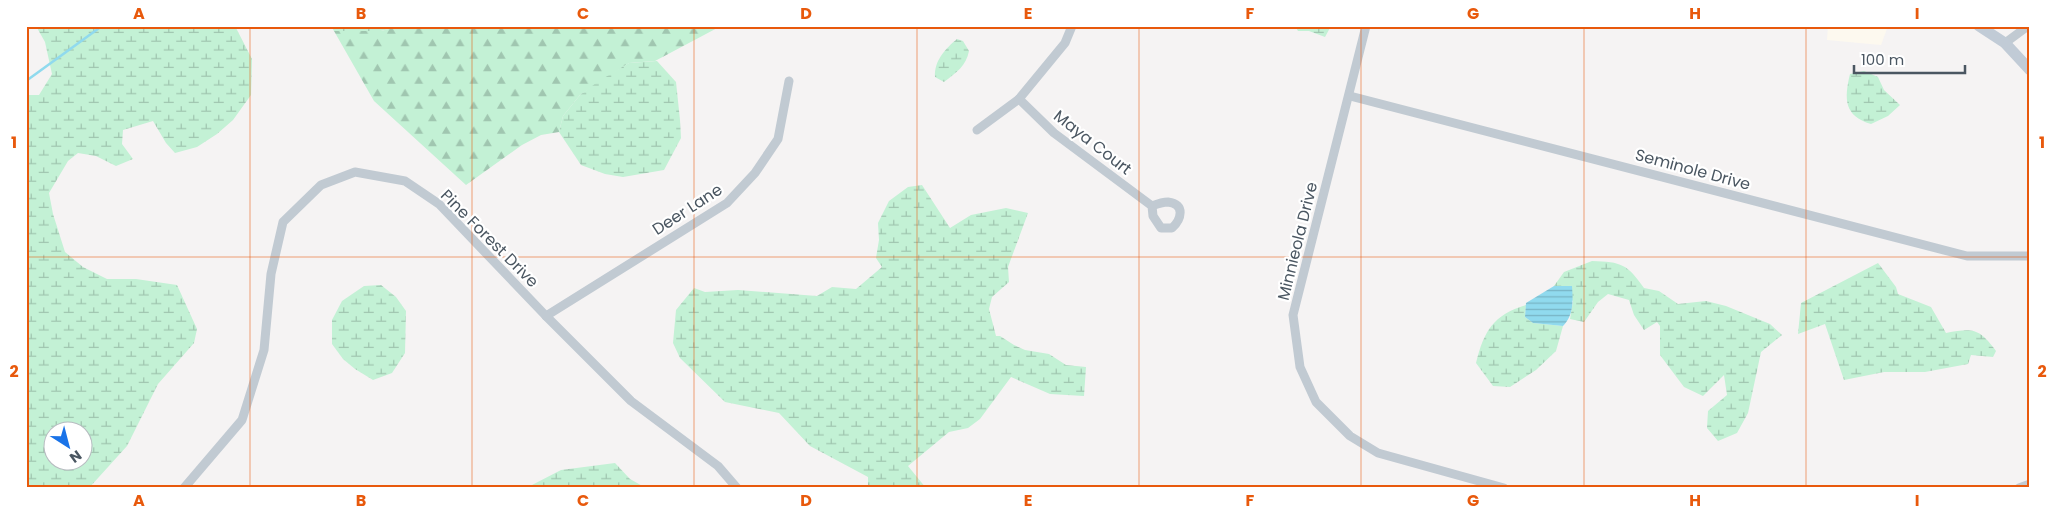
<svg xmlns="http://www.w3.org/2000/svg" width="2056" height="514" font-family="Poppins,sans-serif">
<defs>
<pattern id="forest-firs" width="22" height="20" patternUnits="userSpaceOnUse" patternTransform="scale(1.25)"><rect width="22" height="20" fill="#c3f1d5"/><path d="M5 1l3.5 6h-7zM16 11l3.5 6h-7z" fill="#a0c6b0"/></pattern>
<pattern id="wetland-marsh" width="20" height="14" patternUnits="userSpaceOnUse" patternTransform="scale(1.25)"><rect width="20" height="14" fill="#c3f1d5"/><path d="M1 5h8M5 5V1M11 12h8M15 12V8" fill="none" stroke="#a0c6b0"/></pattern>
<pattern id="water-rules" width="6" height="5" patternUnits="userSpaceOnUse" patternTransform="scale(1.25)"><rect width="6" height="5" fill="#90daee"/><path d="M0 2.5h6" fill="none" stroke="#78b4c4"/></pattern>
</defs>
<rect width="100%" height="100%" fill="#f5f3f3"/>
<polygon fill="#fdf9ef" points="1828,26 1888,26 1881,45 1827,40"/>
<polygon fill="url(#forest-firs)" points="400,26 721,26 655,61 629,63 580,95 563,116 559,132 541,135 522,145 466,185 374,101 334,31 381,31"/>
<g fill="url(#wetland-marsh)" fill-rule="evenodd">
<path d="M36 26H235L252 59 251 95 233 120 217 134 197 147 175 153 166 143 153 121 123 130 122 144 133 159 116 166 96 156 78 153 68 161 49 193 53 214 65 252 83 267 107 279H136L177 285 197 329 194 343 158 384 127 446 89 488H26V95H39L52 74 45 42ZM52 432H82V462H52Z"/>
<polygon points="331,26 400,26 381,31 334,31"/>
<polygon points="1295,26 1331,26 1325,37 1309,31 1298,31"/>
<path d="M957 39 963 41 969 51C966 66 957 72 944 82L935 77C934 61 945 49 957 39Z"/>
<polygon points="657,61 676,82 680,120 681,138 664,170 623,177 605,174 581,165 559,132 563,116 580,95 599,81 629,63"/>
<path d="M1864 71 1878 77 1884 90 1900 105 1888 116 1871 124C1844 116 1844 99 1850 74Z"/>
<polygon points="922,185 950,228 971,215 1006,208 1028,213 1008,267 1009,282 992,297 989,309 996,336 1000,336 1014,345 1025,350 1049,354 1066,365 1086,367 1084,396 1050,394 1011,377 980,419 968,428 949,432 908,466 926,488 868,488 868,477 810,446 779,413 725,402 680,358 673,343 676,310 694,288 705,292 738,290 817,296 832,287 856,289 882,267 876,258 879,240 878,223 889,201 908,187"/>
<path d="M1592 261C1622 262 1627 264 1644 288L1659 291 1678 304 1706 301 1726 306 1770 324 1782 335 1761 352 1748 413 1737 433 1718 441 1707 428 1708 411 1727 395 1724 375 1703 396 1684 387 1660 355V326L1657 322 1644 330 1634 315 1629 300 1608 294 1598 302 1584 322 1570 319 1573 301 1554 286 1564 272Z"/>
<path d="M1878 263 1896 287 1898 294 1931 307 1946 333C1973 328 1979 328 1996 351L1993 357 1971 355 1968 364 1925 372H1884L1844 380 1825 324 1798 334 1801 303Z"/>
<polygon points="381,285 396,297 406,311 405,353 392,373 373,380 355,369 343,359 332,344 332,320 342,301 364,286"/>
<path d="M1526 305 1525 317 1533 323 1563 326 1556 351 1536 370 1510 387 1493 386 1476 363C1484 331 1493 315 1526 305Z"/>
<polygon points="615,463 630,479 646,488 504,488 532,485 561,470"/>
</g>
<path fill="url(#water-rules)" d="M1554 286H1572C1573 301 1574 315 1563 326L1533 323 1525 317 1526 303Z"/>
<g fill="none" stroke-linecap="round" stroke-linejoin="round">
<polyline stroke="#90daee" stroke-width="2.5" points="26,81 102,26"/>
<g stroke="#c1cad2" stroke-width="9">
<polyline points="1366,26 1293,315 1300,367 1316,402 1350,436 1378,453 1504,488"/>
<polyline points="2005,43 2028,26"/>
<polyline points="1350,96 1967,256 2030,256"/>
<path d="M1019 99 1054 133 1152 206C1157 204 1163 202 1168 202 1186 204 1181 220 1172 228H1161L1153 216 1152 206"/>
<polyline points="977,130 1019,99 1065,43 1072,26"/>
<polyline points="546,316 727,203 755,173 778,139 789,81"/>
<polyline points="184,488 242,420 264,350 271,274 283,222 321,185 355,172 405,181 439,204 546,316 631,401 718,466 737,488"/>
<polyline points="2019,488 2030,484"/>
</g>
<polyline stroke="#c1cbd6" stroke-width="11" points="1979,26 2005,43 2030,70"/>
</g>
<path fill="none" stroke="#e8590c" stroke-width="1" stroke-opacity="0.55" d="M250 26V488M472 26V488M694 26V488M917 26V488M1139 26V488M1361 26V488M1584 26V488M1806 26V488M26 257H2030"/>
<g text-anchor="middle" stroke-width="4.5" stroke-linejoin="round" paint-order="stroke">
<g font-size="16" fill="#4a5661" stroke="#fff">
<text transform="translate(1093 142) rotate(38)" y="6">Maya Court</text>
<text transform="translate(1693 169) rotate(15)" y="6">Seminole Drive</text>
<text transform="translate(687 209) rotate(-33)" y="6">Deer Lane</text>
<text transform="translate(490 238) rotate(45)" y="6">Pine Forest Drive</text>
<text transform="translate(1297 241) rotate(-76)" y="6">Minnieola Drive</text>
</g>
</g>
<rect width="2056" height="514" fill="none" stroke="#ffffff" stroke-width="55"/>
<g transform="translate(68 446) rotate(144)"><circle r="24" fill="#ffffff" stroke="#b7bbc0"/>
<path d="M0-4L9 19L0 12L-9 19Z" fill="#1a73e8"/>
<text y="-8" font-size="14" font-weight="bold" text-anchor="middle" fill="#4a5661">N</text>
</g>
<path d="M1854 65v8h111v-8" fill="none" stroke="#4a5661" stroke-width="2.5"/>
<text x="1861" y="65" font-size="15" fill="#4a5661" stroke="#ffffff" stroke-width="4" paint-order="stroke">100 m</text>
<rect x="28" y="28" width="2000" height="458" fill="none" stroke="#e8590c" stroke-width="2"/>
<g font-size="16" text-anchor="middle" font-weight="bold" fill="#e8590c">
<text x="139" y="19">A</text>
<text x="361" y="19">B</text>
<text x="583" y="19">C</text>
<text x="806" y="19">D</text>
<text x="1028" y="19">E</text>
<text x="1250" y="19">F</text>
<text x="1473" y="19">G</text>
<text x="1695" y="19">H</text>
<text x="1917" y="19">I</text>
<text x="14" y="148">1</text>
<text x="2042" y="148">1</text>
<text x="14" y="377">2</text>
<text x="2042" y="377">2</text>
<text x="139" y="506">A</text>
<text x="361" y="506">B</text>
<text x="583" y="506">C</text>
<text x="806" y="506">D</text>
<text x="1028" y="506">E</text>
<text x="1250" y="506">F</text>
<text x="1473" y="506">G</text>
<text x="1695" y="506">H</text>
<text x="1917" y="506">I</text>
</g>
</svg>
